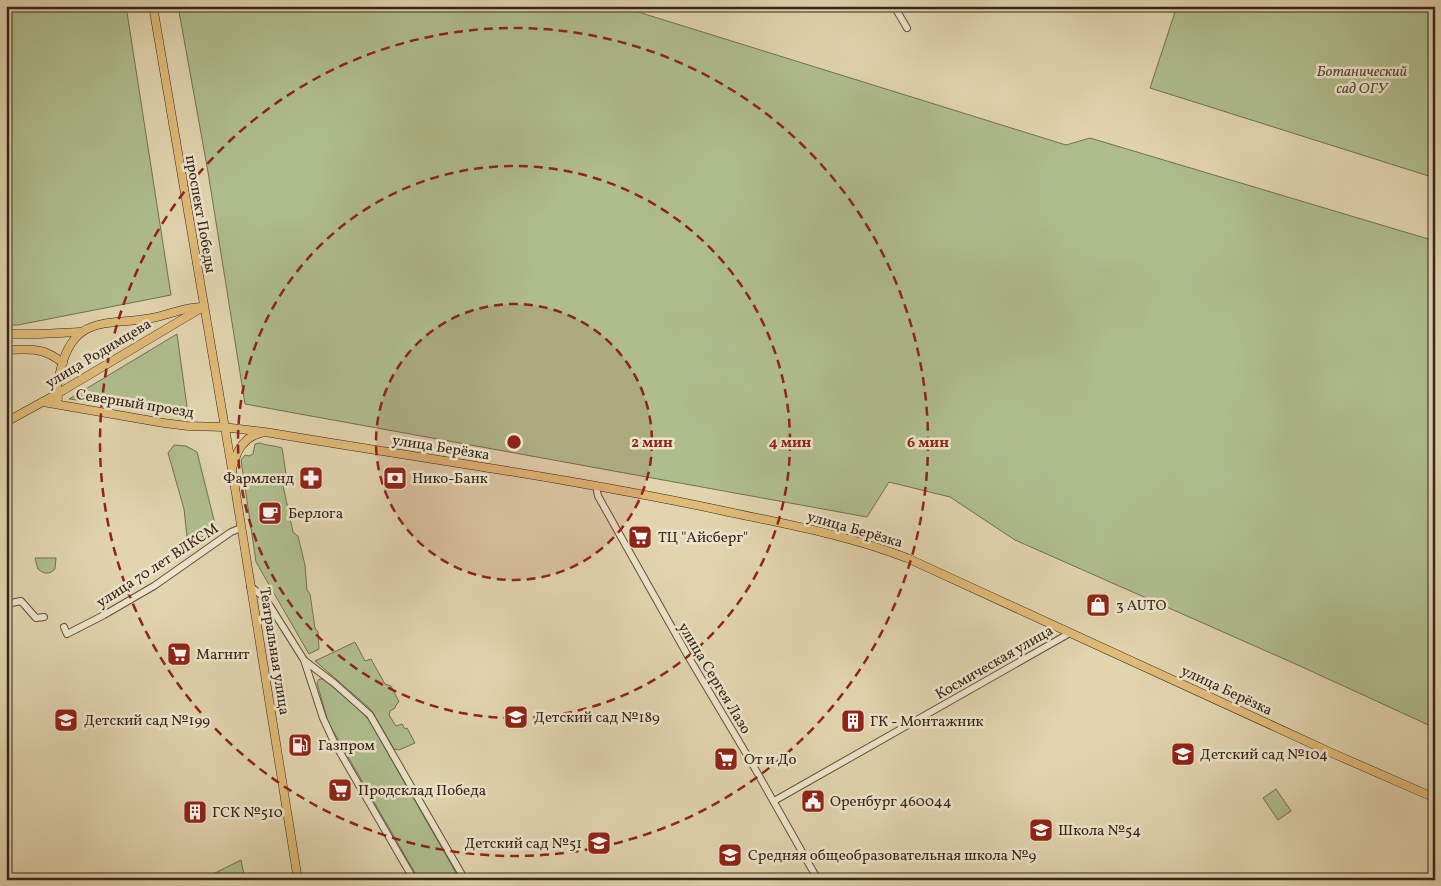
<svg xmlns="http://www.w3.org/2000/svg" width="1441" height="886" font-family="Vollkorn,serif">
<rect width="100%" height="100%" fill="#e1d4ae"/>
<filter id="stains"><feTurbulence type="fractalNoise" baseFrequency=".004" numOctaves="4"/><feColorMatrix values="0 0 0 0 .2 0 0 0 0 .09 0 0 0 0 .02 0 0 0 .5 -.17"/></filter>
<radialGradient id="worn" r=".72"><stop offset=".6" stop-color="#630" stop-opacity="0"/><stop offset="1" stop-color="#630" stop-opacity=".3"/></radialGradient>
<g fill="#afbd8d" stroke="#727052">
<polygon points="6,6 126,6 171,295 18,325 6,325"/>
<polygon points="178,6 619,6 1066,145 1090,138 1435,241 1435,728 1300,666 1015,540 950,497 889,482 867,517 245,404 208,172"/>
<polygon points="1177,6 1435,6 1435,178 1150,88"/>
<polygon points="177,334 188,414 69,399"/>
<path d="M260 443C267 446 274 445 282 448L286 474 282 481 293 532 298 536 305 565 307 590 310 594 315 628 318 632 319 649 309 654 256 562 241 460 245 455 249 456 253 454 255 444Z"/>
<polygon points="174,445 186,446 197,452 216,528 188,546 184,509 168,453"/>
<path d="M35 558H56L55 569C49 575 44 574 38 569Z"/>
<polygon points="355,642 365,661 371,659 385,684 391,686 399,702 396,705 395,708 390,711 389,715 396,726 402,724 405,729 407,728 415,743 399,750 394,749 372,711 366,705 315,661"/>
<polygon points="319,679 323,679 358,708 369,720 460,880 419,880 328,722 317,683"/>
<polygon points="1276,789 1291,811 1278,820 1263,798"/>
<polygon points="241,860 245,880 201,880"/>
</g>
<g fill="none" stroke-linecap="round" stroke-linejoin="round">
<g stroke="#61503e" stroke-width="8">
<g id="minor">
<polyline points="894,6 907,28"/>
<polyline points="596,486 598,496 688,656 750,760 818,880"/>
<polyline points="250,586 261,595 270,606 304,660 323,718 334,742 414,880"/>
<polyline points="6,604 21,601 36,618 44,617"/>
<polyline points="64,627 67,634 104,615 154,586 231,532 241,528"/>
<polyline points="305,661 334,683 370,715 465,880"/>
<polyline points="774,801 1070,633"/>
</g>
</g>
<g stroke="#362418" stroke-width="9">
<g id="major">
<polyline points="153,6 232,469 298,880"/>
<polyline points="6,334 39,334 80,332"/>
<path d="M6 350C31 349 43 347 63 363"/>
<path d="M58 398C55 388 59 377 61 368 75 313 110 326 152 318 169 315 184 307 201 307"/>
<path d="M43 402 164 423 188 426 223 427 265 432C418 458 572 478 724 511 785 524 848 535 907 558L1332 753 1435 798"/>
<polyline points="6,422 57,394 203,307"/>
<path d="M233 466C237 450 244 437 261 433"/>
</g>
</g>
<use href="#minor" stroke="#ece3ca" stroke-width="6"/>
<use href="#major" stroke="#e0ba77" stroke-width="8"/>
</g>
<circle cx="514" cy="442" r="138" fill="#8f2418" fill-opacity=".12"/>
<g fill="none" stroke="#8f2418" stroke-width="2.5" stroke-dasharray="9 6">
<circle cx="514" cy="442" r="138"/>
<circle cx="514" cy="442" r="276"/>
<circle cx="514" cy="442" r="414"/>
</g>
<defs>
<g id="pharmacy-square" transform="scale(1.25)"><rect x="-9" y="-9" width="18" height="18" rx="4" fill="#8f2418" stroke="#ece3ca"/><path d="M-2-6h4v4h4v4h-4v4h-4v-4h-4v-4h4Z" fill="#fff"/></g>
<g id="bank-square" transform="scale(1.25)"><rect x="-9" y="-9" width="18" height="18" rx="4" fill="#8f2418" stroke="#ece3ca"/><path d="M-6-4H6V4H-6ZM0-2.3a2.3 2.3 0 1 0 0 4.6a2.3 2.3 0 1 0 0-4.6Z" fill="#fff"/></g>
<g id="cafe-square" transform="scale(1.25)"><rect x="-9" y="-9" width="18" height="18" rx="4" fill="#8f2418" stroke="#ece3ca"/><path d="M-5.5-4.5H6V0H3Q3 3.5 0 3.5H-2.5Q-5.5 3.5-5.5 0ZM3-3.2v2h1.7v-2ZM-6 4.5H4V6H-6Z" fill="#fff"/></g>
<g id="supermarket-square" transform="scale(1.25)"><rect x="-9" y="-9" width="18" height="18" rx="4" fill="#8f2418" stroke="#ece3ca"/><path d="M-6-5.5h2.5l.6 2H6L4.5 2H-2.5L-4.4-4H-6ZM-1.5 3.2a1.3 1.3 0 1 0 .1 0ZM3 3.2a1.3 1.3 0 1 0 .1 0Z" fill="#fff"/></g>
<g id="shop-square" transform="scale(1.25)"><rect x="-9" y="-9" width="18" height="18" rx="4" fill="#8f2418" stroke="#ece3ca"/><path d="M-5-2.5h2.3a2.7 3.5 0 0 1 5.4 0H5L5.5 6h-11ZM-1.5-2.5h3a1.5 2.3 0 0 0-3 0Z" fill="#fff"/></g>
<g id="school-square" transform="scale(1.25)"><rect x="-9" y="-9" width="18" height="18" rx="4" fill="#8f2418" stroke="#ece3ca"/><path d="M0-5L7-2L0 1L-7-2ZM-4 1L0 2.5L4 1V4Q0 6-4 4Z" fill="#fff"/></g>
<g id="building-square" transform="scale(1.25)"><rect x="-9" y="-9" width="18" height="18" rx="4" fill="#8f2418" stroke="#ece3ca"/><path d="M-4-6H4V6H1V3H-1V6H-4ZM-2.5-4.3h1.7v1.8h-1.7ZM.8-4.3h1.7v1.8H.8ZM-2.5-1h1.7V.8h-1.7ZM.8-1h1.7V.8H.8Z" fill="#fff"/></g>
<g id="fuel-square" transform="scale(1.25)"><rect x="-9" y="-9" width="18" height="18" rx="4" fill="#8f2418" stroke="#ece3ca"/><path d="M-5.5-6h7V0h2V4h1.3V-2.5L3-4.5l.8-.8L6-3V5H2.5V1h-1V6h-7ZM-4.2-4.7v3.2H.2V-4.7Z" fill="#fff"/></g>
<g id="civic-square" transform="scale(1.25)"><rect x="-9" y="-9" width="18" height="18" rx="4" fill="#8f2418" stroke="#ece3ca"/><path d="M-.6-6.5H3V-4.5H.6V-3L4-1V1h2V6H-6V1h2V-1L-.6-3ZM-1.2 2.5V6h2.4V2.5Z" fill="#fff"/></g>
</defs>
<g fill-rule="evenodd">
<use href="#pharmacy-square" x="311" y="478"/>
<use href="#bank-square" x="395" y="478"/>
<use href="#cafe-square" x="270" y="513"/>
<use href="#supermarket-square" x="640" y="537"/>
<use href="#shop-square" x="1098" y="605"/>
<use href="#supermarket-square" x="179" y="654"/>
<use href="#school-square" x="516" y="717"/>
<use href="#school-square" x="66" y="720"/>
<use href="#building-square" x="853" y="721"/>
<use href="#fuel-square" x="300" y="745"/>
<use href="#school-square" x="1183" y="754"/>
<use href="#supermarket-square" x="726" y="759"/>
<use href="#supermarket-square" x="340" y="790"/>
<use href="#civic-square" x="813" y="801"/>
<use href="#building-square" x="195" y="812"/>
<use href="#school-square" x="1041" y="830"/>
<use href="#school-square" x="599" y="843"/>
<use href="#school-square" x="730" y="855"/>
</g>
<g text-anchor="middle" stroke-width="5" stroke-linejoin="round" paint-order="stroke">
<g font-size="15" font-style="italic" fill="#544a35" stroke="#ece3ca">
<text x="1362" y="76">Ботанический<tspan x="1362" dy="17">сад ОГУ</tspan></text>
</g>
<g font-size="15" fill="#362418" stroke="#ece3ca">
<text transform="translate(201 214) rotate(80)" y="5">проспект Победы</text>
<text transform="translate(98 353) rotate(-31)" y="5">улица Родимцева</text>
<text transform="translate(135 403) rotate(9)" y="5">Северный проезд</text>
<text transform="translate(441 447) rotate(9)" y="5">улица Берёзка</text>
<text transform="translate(855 529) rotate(16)" y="5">улица Берёзка</text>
<text transform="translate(157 565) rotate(-33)" y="5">улица 70 лет ВЛКСМ</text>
<text transform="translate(275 651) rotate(81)" y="5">Театральная улица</text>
<text transform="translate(994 662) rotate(-30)" y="5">Космическая улица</text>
<text transform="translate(715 678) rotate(59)" y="5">улица Сергея Лазо</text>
<text transform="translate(1227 690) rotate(25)" y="5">улица Берёзка</text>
</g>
<g font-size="15" fill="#362418" stroke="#ece3ca" text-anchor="start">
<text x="294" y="483" text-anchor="end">Фармленд</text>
<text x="412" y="483">Нико-Банк</text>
<text x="288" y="518">Берлога</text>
<text x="658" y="542">ТЦ "Айсберг"</text>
<text x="1116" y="610">3 AUTO</text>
<text x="196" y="659">Магнит</text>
<text x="534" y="722">Детский сад №189</text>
<text x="84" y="725">Детский сад №199</text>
<text x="870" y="726">ГК - Монтажник</text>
<text x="318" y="750">Газпром</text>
<text x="1200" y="759">Детский сад №104</text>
<text x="744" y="764">От и До</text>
<text x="358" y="795">Продсклад Победа</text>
<text x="830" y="806">Оренбург 460044</text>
<text x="212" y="817">ГСК №510</text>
<text x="1058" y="835">Школа №54</text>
<text x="582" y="848" text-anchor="end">Детский сад №51</text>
<text x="748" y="860">Средняя общеобразовательная школа №9</text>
</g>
</g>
<circle cx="514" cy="442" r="8" fill="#8f2418" stroke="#ece3ca" stroke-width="2.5"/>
<g font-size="15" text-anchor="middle" font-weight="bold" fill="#8f2418" stroke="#ece3ca" stroke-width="5" stroke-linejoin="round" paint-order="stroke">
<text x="652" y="447">2 мин</text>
<text x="790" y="447">4 мин</text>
<text x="928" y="447">6 мин</text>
</g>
<rect width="1441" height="886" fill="none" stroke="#e1d4ae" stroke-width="25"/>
<rect x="8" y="8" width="1426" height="871" fill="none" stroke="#362418" stroke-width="2.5"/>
<rect x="12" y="12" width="1416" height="861" fill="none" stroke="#362418"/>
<rect width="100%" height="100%" filter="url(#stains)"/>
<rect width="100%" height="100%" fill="url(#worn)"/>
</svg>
